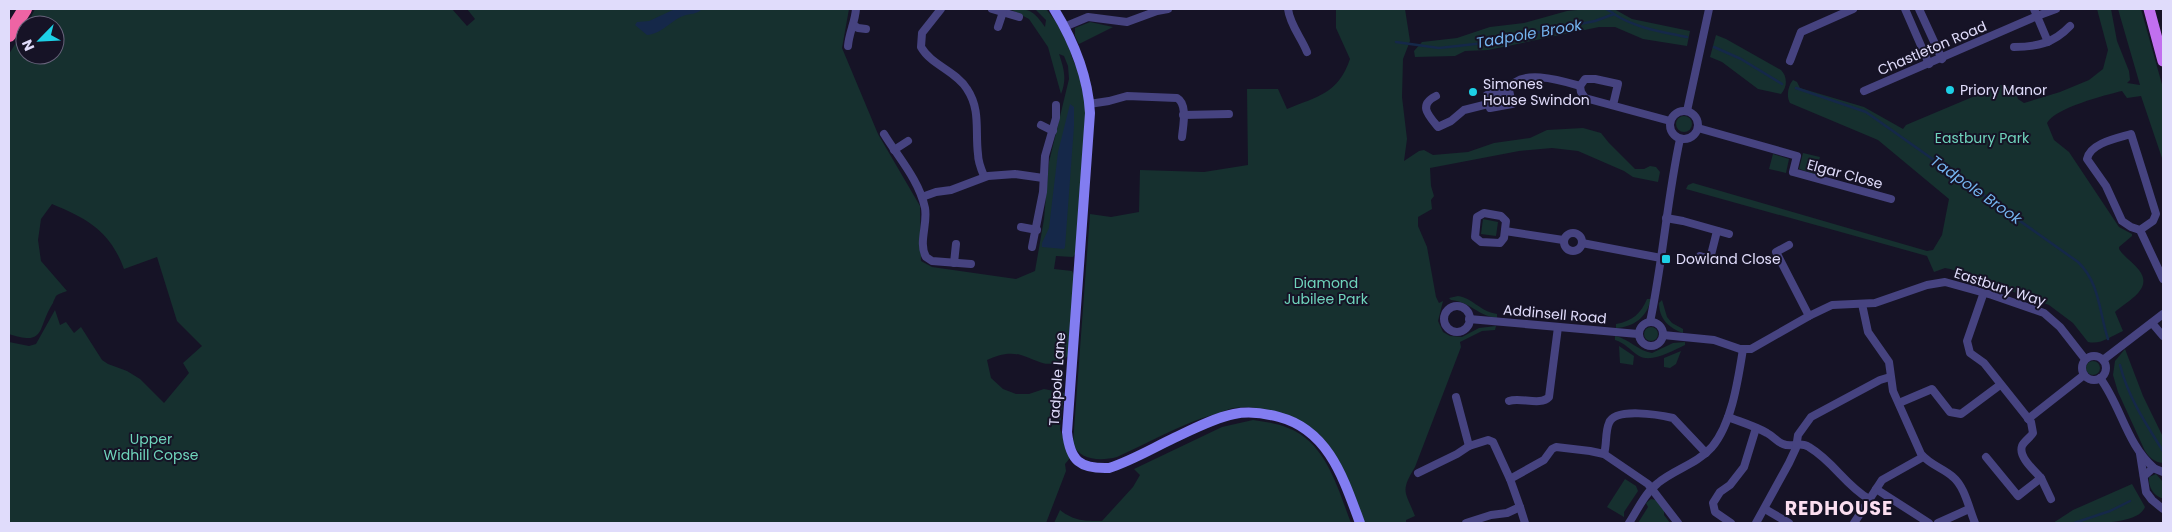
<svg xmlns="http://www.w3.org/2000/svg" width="2172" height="532" font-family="Poppins,sans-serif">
<rect width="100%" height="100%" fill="#161326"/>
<g fill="#16302f">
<path d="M35 9H452L467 26 475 19 467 9H849L842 48 878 134 920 206 921 261 932 267 1016 279 1035 271 1044 219 1049 162 1069 79 1068 66 1064 56 1059 54C1064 69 1067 79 1061 94L1048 47 1029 19 1010 9C1030 9 1033 10 1045 27L1046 20 1035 9H1046L1056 22 1071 51V55L1079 74 1087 114 1077 251 1073 257 1056 256 1054 269 1072 271 1075 277 1068 356C1047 371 1041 361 1021 355 1008 352 998 355 987 360L991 378 1003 389 1016 394H1029L1044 389 1064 393 1060 429 1070 458 1065 464 1066 471 1046 523H9V342L29 346 36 344 55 310 60 325 66 322 74 333 81 327 102 360 108 364 127 371 140 379 164 403 189 373 183 363 202 346 177 321 157 257 124 269C110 231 88 219 52 204L41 219 38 240 41 261 67 291C64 292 58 294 56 296 56 296 53 302 53 303 37 327 47 347 9 334V54L25 28V55H55V25H27Z"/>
<path d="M1336 9H1405L1410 41 1403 59 1402 97 1407 139 1404 161 1419 151 1424 150 1433 155 1468 152 1494 143 1530 138 1547 130 1583 128 1601 133 1609 143 1635 169H1644L1650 166 1656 167 1660 172 1658 182 1633 177 1624 171 1578 151 1552 148 1519 151 1430 168 1431 186 1434 196 1431 200 1432 209 1418 217V226L1427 247 1436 297 1439 303 1443 301 1438 321 1443 332 1450 336 1462 337 1479 328 1496 326 1495 330 1482 331 1460 342 1461 347 1415 467C1400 492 1405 491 1415 516L1406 520V523H1363L1320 435C1298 416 1263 404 1234 408 1227 409 1220 413 1212 415 1179 425 1148 443 1117 457 1101 461 1079 461 1073 443L1090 214 1111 217 1139 212 1140 170 1204 172 1248 165 1247 89H1278L1287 109C1318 96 1338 94 1350 59L1336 28Z"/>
<polygon points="1587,9 1614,9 1632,19 1690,31 1687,46 1643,39 1615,27 1599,27 1488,50 1465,51 1455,56 1415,57 1414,51 1422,42 1457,38 1490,27 1524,23 1567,11"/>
<path d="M2097 9H2111L2117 41 2129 71 2130 80 2127 83 2140 85 2118 9H2141L2163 88V161L2141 96 2127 98 2122 91C2105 95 2055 108 2047 123L2054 140 2069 152 2119 227 2132 234V236L2119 247V249C2124 257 2133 262 2139 270 2154 289 2127 301 2115 312L2123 331C2111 336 2101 345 2088 342L2073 323 2049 305 1995 285V283L1950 269 1945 268 1934 272 1927 256 1686 189 1688 185 1693 183 1927 251 1933 250 1942 235 1949 199 1878 140 1790 103C1786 96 1788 86 1793 80L1797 82 1800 88 1864 107 1903 129 1906 125 2001 85 2014 88 2018 99 2024 103 2060 92 2089 80 2103 69 2108 50Z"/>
<polygon points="1090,22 1113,27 1079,44 1075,36 1075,28"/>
<path d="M1716 35 1726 39 1781 70C1788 77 1787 88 1781 94L1758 89 1722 62 1710 57Z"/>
<circle cx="1684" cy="124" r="8"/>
<polygon points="1803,153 1820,157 1815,174 1799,169"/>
<polygon points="1773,154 1789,159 1786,173 1769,169"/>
<polygon points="1483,219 1498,222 1496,236 1481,234"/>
<path d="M1458 296C1473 298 1479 311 1497 314V318C1476 315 1471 302 1451 300L1449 298Z"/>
<path d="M1647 299H1651C1647 317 1634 327 1616 328V324C1633 321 1641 313 1647 299Z"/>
<path d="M1662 300 1667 317 1672 323 1683 329V333C1669 328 1659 319 1659 303Z"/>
<circle cx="1651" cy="334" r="7"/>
<path d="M1615 336C1630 339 1638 351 1652 353L1673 343 1685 342V345C1672 351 1652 363 1639 356 1630 350 1625 343 1615 340Z"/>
<polygon points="1619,346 1634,356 1633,365 1620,363"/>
<path d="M2125 349 2143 396 2163 437V463C2154 462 2150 458 2145 451L2118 392 2113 375 2115 361Z"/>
<polygon points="1681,351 1676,364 1670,368 1664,367 1664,358"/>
<circle cx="2093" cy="368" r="7"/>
<path d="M1253 420C1265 422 1277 423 1288 428 1326 442 1338 489 1351 523H1054L1060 510C1074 521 1084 521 1102 521L1133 487 1140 475 1134 469 1222 427Z"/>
<path d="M2156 474 2163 482V498H2161C2153 495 2148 486 2149 477Z"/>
<polygon points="1625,479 1636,486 1638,491 1624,512 1624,517 1607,507"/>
<path d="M2132 484 2145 507C2137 528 2073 523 2053 523L2073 510Z"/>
<polygon points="1651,499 1656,500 1664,510 1664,515 1670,523 1638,523 1648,507 1646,503"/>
</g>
<g fill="#152849">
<path d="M675 9H702C696 15 691 13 683 16 670 21 662 34 647 35L635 25 637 22 649 21Z"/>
<polygon points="1070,104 1074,107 1074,126 1065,247 1064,249 1042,247 1042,243 1049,228 1058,152"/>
</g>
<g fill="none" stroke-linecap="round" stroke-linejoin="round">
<g stroke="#152849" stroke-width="2.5">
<polyline points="1606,9 1613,13"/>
<path d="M1396 42 1439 48 1484 43 1595 21 1614 14C1635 28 1663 32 1687 37"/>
<polyline points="1714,47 1741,59 1782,84"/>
<path d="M1796 88 1866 112 2078 262C2100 283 2099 312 2108 339"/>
<path d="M2120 365C2128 397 2146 424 2163 451"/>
<polyline points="2074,523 2110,511 2130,501"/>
</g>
<g stroke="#464380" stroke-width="8">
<path d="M941 9 922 33 921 47C931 65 956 71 967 89 981 110 975 131 978 154 978 162 981 169 984 176"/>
<polyline points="992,9 1019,17"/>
<path d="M1288 9C1290 25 1301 37 1307 52"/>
<polyline points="1905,9 1929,64"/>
<polyline points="1919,9 1942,59"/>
<polyline points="2034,9 2037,16 2056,9"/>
<polyline points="853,25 858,28 866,29"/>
<polyline points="998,27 1003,12"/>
<polyline points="1064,27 1088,17 1127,22 1157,11 1168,9"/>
<path d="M848 46C849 33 855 22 856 9"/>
<path d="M2014 47C2037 47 2054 43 2070 26"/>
<polyline points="1790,61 1801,32 1853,9"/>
<polyline points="1580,86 1585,79 1595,79 1618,84 1613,105"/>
<path d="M1509 90C1519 67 1563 81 1580 86L1581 92 1585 98 1670 121"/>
<polygon points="1509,90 1512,104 1490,108 1487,95"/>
<polyline points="1864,91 2037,16 2048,42"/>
<path d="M1436 96C1418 105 1428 115 1438 127L1451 121 1464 110 1488 104"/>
<path d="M1089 104 1109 101 1127 96 1177 98C1188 104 1183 126 1182 137"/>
<circle cx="1684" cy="125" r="14"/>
<polyline points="1687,111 1709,9"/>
<polyline points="1183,115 1229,114"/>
<polyline points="1041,125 1053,131"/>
<polyline points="1698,128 1797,156 1793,172 1891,199"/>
<path d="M884 134C898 157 919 180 925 208 928 224 918 243 926 257L932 261 971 264"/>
<polyline points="894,150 908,141"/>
<polyline points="922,197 936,192 951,190 988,176 1015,174 1043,178"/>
<polygon points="1484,213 1501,216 1506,221 1504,238 1500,243 1481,242 1475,237 1477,217"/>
<polyline points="1666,218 1683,221 1729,234"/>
<polyline points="1021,227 1037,230"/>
<path d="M2140 230 2153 221 2156 214 2131 134C2118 138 2090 143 2087 159L2106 186 2122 221 2131 227 2140 230 2163 279"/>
<polyline points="1505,231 1563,240"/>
<circle cx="1573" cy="242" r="9"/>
<polyline points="1582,243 1661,258"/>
<polyline points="1789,245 1776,252 1809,316"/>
<polyline points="1032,247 1043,192 1045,156 1056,118 1056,105"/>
<polyline points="1700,256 1710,259 1717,231"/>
<polyline points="954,263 956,244"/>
<path d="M1984 292 1967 341 1970 353 1984 363 2031 422 2033 433C2030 438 2024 441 2022 446 2018 457 2035 471 2041 478L2018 496 1986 457"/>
<path d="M1862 304 1868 332 1889 362 1893 391 1921 454C1930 465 1943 468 1953 477 1965 487 1969 509 1975 523"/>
<circle cx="1457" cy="319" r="13"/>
<polyline points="1469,319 1638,334"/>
<circle cx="1651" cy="334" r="12"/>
<path d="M1650 322C1663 261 1667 199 1680 139"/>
<polyline points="2152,323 2163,336"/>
<polyline points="1663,335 1714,340 1740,349 1751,349 1809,316 1832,305 1875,303 1927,285 1945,282 1992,295 2044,313 2060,327 2085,359"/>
<circle cx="2094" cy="368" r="12"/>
<polyline points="2103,360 2163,314"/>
<path d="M2100 378C2121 406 2127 445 2154 468"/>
<polyline points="1456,397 1469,446 1488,440 1493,442 1510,479 1520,507 1507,513 1491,515 1466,523"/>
<path d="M1509 401C1520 397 1541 406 1549 397L1558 327"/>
<polyline points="1899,403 1932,389 1950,412 1961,414 2000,385"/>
<path d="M1728 417C1741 422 1755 426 1767 433 1773 436 1777 442 1783 444 1792 448 1800 441 1809 447 1834 462 1845 485 1869 499"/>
<polyline points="2028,419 2084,375"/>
<path d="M1604 454C1607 444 1605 432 1609 423 1615 407 1660 415 1673 418L1706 453"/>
<polyline points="2140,454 2146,492 2152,500 2163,509"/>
<polyline points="1418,473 1457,454 1469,446"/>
<polyline points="2144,476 2153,468 2163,472"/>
<polyline points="2041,478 2051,499"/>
<polyline points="1510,479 1544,460 1552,449 1556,447 1590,451 1604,454 1648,484 1678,523"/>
<polyline points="1876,489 1929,523"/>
<polyline points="1520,507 1525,523"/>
<polyline points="1765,509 1789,523"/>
<path d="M1629 523C1638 509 1645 493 1658 483 1675 469 1697 464 1712 447 1732 423 1738 380 1743 349"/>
<polyline points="1731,523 1715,512 1713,503 1720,492 1730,485 1744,467 1756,428"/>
<polyline points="1756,523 1789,463 1796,448 1798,435 1811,417 1880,380 1890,377"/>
<polyline points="1854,523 1882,480 1923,457"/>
<polyline points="1938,523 1969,509"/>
</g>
<path stroke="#827df1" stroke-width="10" d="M1054 9C1073 40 1088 77 1090 113L1067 432C1070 461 1080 469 1109 468 1131 461 1153 448 1174 438 1193 429 1214 418 1234 414 1249 411 1264 413 1279 417 1329 430 1344 480 1360 523"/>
<polyline stroke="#c16fef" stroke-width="11" points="2149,9 2163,61"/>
<polyline stroke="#ee64a4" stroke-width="14" points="9,35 25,9"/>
</g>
<g fill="#1dd0e6" stroke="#161326" stroke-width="2">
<circle cx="1950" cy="90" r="5"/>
<circle cx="1473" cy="92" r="5"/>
<rect x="1661" y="254" width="10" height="10" rx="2.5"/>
</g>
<g text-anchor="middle" stroke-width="4" stroke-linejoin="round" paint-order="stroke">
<g font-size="14" fill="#e0dcfb" stroke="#161326">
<text transform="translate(1932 48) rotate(-23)" y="5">Chastleton Road</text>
<text transform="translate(1845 174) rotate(15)" y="5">Elgar Close</text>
<text transform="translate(2000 287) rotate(18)" y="5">Eastbury Way</text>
<text transform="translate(1555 314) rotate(5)" y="5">Addinsell Road</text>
<text transform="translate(1057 379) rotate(-86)" y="5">Tadpole Lane</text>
</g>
<g font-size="14" fill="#e0dcfb" stroke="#161326" text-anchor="start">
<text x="1483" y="89">Simones<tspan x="1483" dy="16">House Swindon</tspan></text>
<text x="1960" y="95">Priory Manor</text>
<text x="1676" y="264">Dowland Close</text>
</g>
<g font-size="14" fill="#6fd4bc" stroke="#161326">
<text x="1982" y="143">Eastbury Park</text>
<text x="1326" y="288">Diamond<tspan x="1326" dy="16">Jubilee Park</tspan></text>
<text x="151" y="444">Upper<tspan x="151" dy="16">Widhill Copse</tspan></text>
</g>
<g font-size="15" font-style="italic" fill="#75b5f0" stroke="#161326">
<text transform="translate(1529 34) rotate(-10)" y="5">Tadpole Brook</text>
<text transform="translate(1976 190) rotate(35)" y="5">Tadpole Brook</text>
</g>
<g font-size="19" font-weight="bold" letter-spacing="1" fill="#fbdef0" stroke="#161326">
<text x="1839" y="515">REDHOUSE</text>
</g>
</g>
<rect width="2172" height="532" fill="none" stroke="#e0dcfb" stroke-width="20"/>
<g transform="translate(40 40) rotate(246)"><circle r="24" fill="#161326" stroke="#67637b"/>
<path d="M0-4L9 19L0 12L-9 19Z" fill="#1dd0e6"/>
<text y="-8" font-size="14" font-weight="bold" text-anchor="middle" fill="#e0dcfb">N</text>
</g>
</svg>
